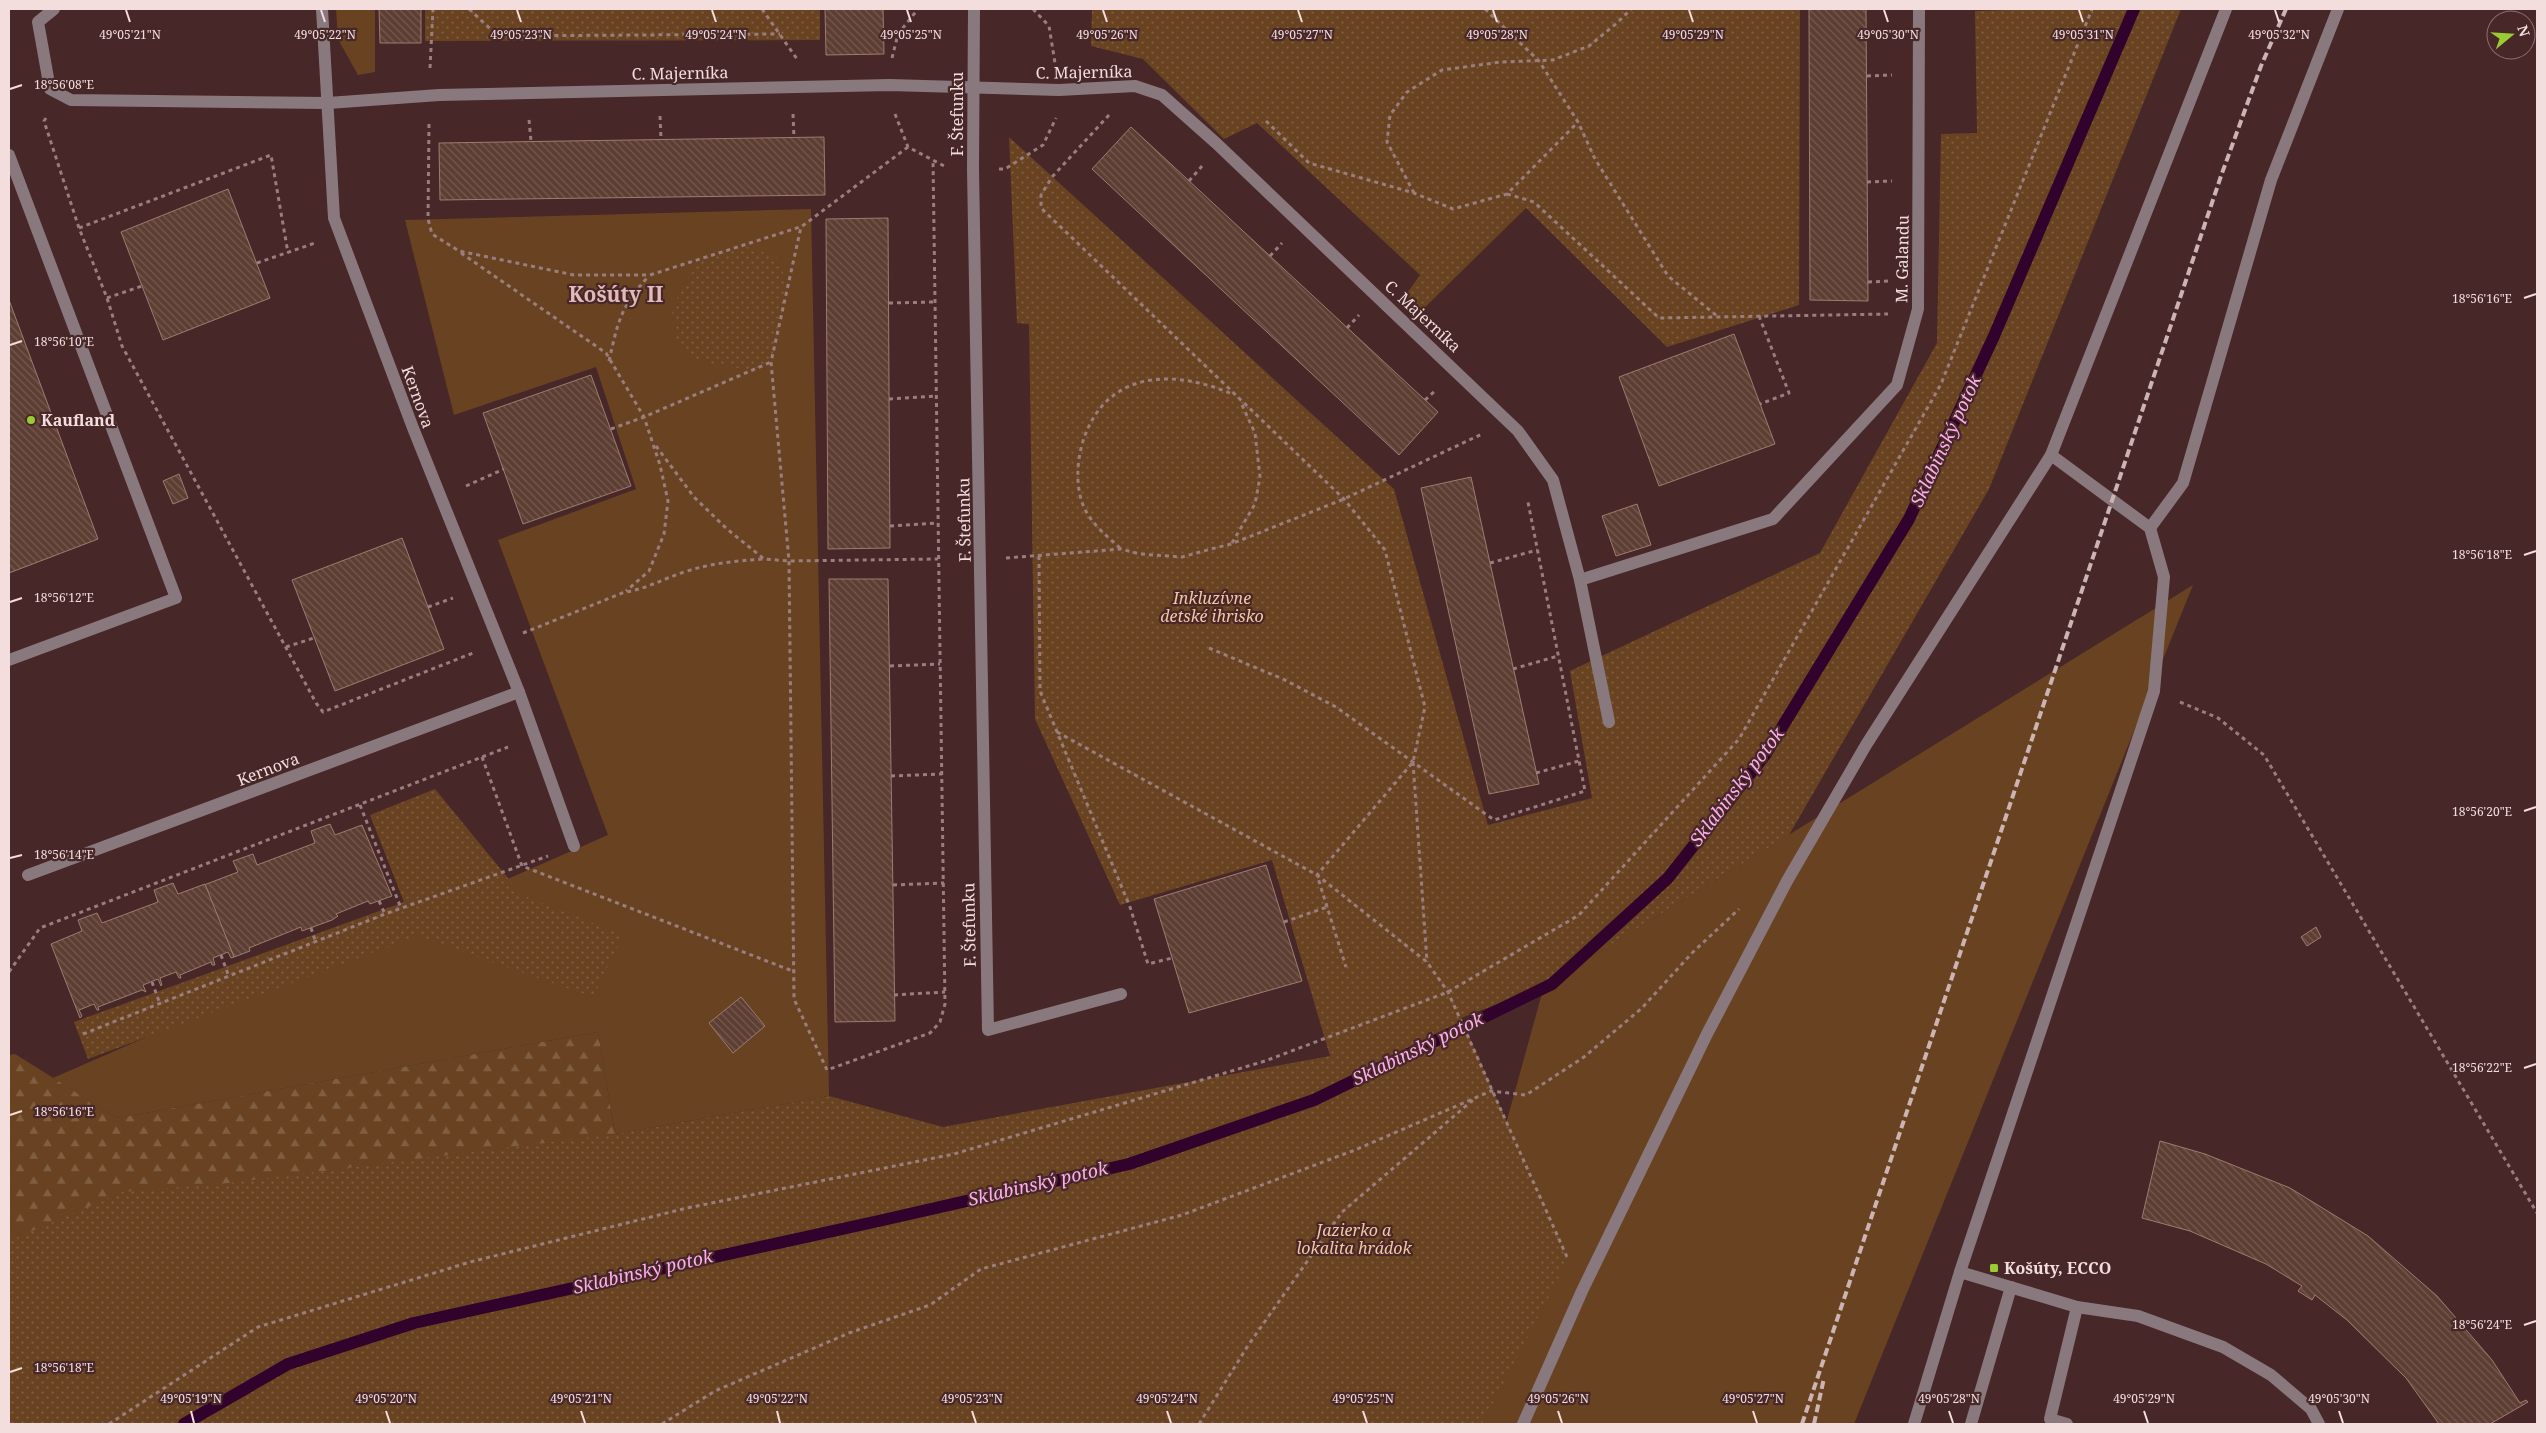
<svg xmlns="http://www.w3.org/2000/svg" width="2546" height="1433" font-family="'Noto Serif',serif">
<defs>
<pattern id="forest-firs" width="22" height="20" patternUnits="userSpaceOnUse" patternTransform="scale(1.25)"><rect width="22" height="20" fill="#694321"/><path d="M5 1l3.5 6h-7zM16 11l3.5 6h-7z" fill="#7f5e41"/></pattern>
<pattern id="park-dots" width="8" height="8" patternUnits="userSpaceOnUse" patternTransform="scale(1.25)"><rect width="8" height="8" fill="#694321"/><path d="M2 2h.1M6 6h.1" fill="none" stroke="#7f5e41" stroke-width="1.8" stroke-linecap="round"/></pattern>
<pattern id="building-back-hatch" width="6" height="6" patternUnits="userSpaceOnUse" patternTransform="scale(1.25)"><rect width="6" height="6" fill="#5d3e33"/><path d="M-1 5l2 2M0 0l6 6M5-1l2 2" fill="none" stroke="#755950"/></pattern>
</defs>
<rect width="100%" height="100%" fill="#472728"/>
<g fill="#694321">
<polygon points="336,9 375,9 375,72 358,75 338,39"/>
<polygon points="811,209 829,1096 615,1134 598,1032 117,1118 53,1078 608,835 498,540 636,489 596,367 454,415 405,220"/>
<polygon points="2193,585 1854,1424 1423,1424 1544,986"/>
</g>
<polygon fill="url(#forest-firs)" points="598,1032 615,1134 123,1224 9,1355 9,1055 15,1054 117,1118"/>
<g fill="url(#park-dots)">
<polygon points="425,9 820,9 820,40 425,41"/>
<polygon points="1092,9 1800,9 1799,305 1667,347 1526,208 1414,318 1400,303 1420,275 1257,123 1224,139 1143,59 1091,46"/>
<polygon points="2047,9 2181,9 1989,489 1789,835 1544,986 1461,1018 1568,1260 1482,1424 9,1424 9,1241 122,1192 228,1183 615,1134 829,1096 943,1127 1330,1056 1272,860 1120,905 1035,719 1029,324 1017,323 1009,137 1394,489 1488,825 1592,798 1570,671 1820,553 1937,343 1941,134 1977,133 1975,11"/>
<polygon points="744,246 776,256 788,285 771,362 752,370 718,365 698,360 677,342 672,314 681,288 702,259"/>
<polygon points="435,789 522,895 623,935 593,997 417,936 88,1059 74,1022 404,902 370,815"/>
</g>
<g fill="none" stroke-linecap="round" stroke-linejoin="round">
<polyline stroke="#31022b" stroke-width="12" points="184,1424 288,1364 414,1323 883,1220 1129,1164 1314,1100 1552,984 1668,878 1765,755 1909,519 1994,336 2134,9"/>
</g>
<g fill="url(#building-back-hatch)" stroke="#9f7c70">
<polygon points="379,9 421,9 421,43 380,43"/>
<polygon points="825,9 883,9 884,54 826,55"/>
<polygon points="1809,9 1866,9 1868,301 1810,300"/>
<polygon points="1131,127 1438,412 1399,455 1092,169"/>
<polygon points="824,137 825,195 440,200 439,143"/>
<polygon points="228,189 270,298 163,340 121,232"/>
<polygon points="888,218 890,548 828,549 826,219"/>
<polygon points="9,300 98,539 9,573"/>
<polygon points="1734,334 1775,444 1659,486 1619,377"/>
<polygon points="591,375 631,486 523,524 483,413"/>
<polygon points="179,474 188,498 173,504 163,481"/>
<polygon points="1471,477 1539,784 1489,794 1421,488"/>
<polygon points="1637,504 1651,545 1616,556 1602,516"/>
<polygon points="402,538 444,649 335,691 292,580"/>
<polygon points="829,579 888,579 895,1021 835,1022"/>
<polygon points="330,824 335,835 362,825 392,896 370,904 368,901 336,914 338,916 332,920 302,931 301,927 249,948 250,951 234,957 204,885 238,872 233,861 253,854 257,865 315,843 311,831"/>
<polygon points="1266,865 1302,981 1189,1013 1154,899"/>
<polygon points="173,883 178,894 205,884 234,957 231,958 228,952 213,958 215,965 212,965 211,962 180,975 181,978 179,978 176,972 160,978 162,985 161,986 158,979 143,985 146,992 142,990 98,1007 99,1010 97,1010 94,1004 79,1010 82,1016 80,1018 51,944 82,931 78,920 97,913 102,923 158,902 154,890"/>
<polygon points="2316,927 2321,937 2307,946 2301,937"/>
<polygon points="741,997 765,1026 733,1053 709,1023"/>
<polygon points="2160,1141 2205,1154 2290,1188 2368,1236 2437,1296 2492,1360 2520,1403 2526,1400 2528,1402 2490,1424 2439,1424 2406,1378 2347,1320 2315,1295 2312,1300 2298,1291 2302,1286 2266,1264 2190,1231 2142,1218"/>
</g>
<g fill="none" stroke-linecap="round" stroke-linejoin="round">
<g stroke="#9a7e7f" stroke-width="3" stroke-dasharray="4 4" stroke-linecap="butt">
<polyline points="469,9 498,36 780,34"/>
<polyline points="762,9 797,59"/>
<polyline points="1033,9 1049,26 1055,63"/>
<polyline points="1485,9 1539,61 1578,122 1595,159 1668,276 1717,316"/>
<polyline points="883,33 898,34"/>
<polyline points="892,58 898,34 918,9"/>
<polyline points="430,68 433,9"/>
<polyline points="1867,76 1892,75"/>
<polyline points="793,114 794,138"/>
<polyline points="895,114 908,147 946,167"/>
<polyline points="1109,115 1052,177 1041,195 1041,208 1344,499 1385,550 1425,707 1413,762 1317,875 1346,967"/>
<polyline points="660,116 661,139"/>
<polyline points="46,118 44,121 79,228 107,298 122,346 316,703 323,712 473,653"/>
<polyline points="529,120 531,141"/>
<polyline points="1266,121 1309,163 1414,193 1453,209 1507,194 1578,122"/>
<polyline points="429,124 428,219 432,234 459,251 574,275 650,275 800,227"/>
<polyline points="908,147 801,227 771,362 789,561 794,999 827,1070 930,1033 940,1022 945,1004 933,160"/>
<polyline points="999,169 1005,169 1043,145 1056,118"/>
<polyline points="1189,181 1202,166"/>
<polyline points="1867,182 1892,181"/>
<polyline points="1414,193 1387,142 1390,115 1407,92 1442,70 1501,62 1553,60 1589,46 1617,23 1631,9"/>
<polyline points="1507,194 1534,202 1659,318 1888,314"/>
<polyline points="79,228 271,155 288,253"/>
<polyline points="461,253 606,353 644,417 660,465 668,501 664,534 649,571 626,591"/>
<polyline points="1270,256 1282,243"/>
<polyline points="257,263 315,243"/>
<polyline points="1868,282 1890,281"/>
<polyline points="107,298 142,286"/>
<polyline points="889,303 934,302"/>
<polyline points="1759,316 1789,393 1760,404"/>
<polyline points="1347,328 1359,315"/>
<path d="M609 361C618 321 621 306 649 276"/>
<polyline points="889,399 936,396"/>
<polyline points="1425,400 1436,390"/>
<polyline points="611,429 644,417 771,362"/>
<polyline points="656,446 694,497 727,529 764,559 789,561 938,559"/>
<polyline points="466,486 504,469"/>
<polyline points="890,526 938,523"/>
<polyline points="1232,543 1255,504 1260,477 1255,433 1242,405"/>
<path d="M1120 548C1107 536 1090 523 1083 505 1075 484 1077 459 1084 438 1108 370 1174 369 1232 394"/>
<polyline points="1039,556 1040,691 1130,907 1148,964 1172,958"/>
<polyline points="1006,558 1121,549 1140,554 1182,557 1211,549 1231,544 1344,499 1482,434"/>
<polyline points="1490,563 1537,550"/>
<polyline points="428,607 453,598"/>
<path d="M523 633 625 592C646 589 663 579 684 572 712 563 735 561 764 559"/>
<polyline points="286,647 314,638"/>
<polyline points="1209,648 1285,680 1336,707 1494,820 1585,791 1528,502"/>
<polyline points="890,666 940,664"/>
<polyline points="1513,669 1558,656"/>
<polyline points="2180,702 2218,718 2264,755 2537,1213"/>
<polyline points="1057,732 1317,875 1427,962 1448,992 1567,1257"/>
<polyline points="482,757 522,866 795,972"/>
<polyline points="1413,762 1427,962"/>
<polyline points="1536,773 1579,761"/>
<polyline points="891,776 942,774"/>
<polyline points="360,805 401,908"/>
<polyline points="893,885 944,883"/>
<polyline points="379,901 385,914"/>
<polyline points="1284,922 1327,907"/>
<polyline points="311,928 316,943"/>
<polyline points="221,955 229,977"/>
<polyline points="9,972 40,928 508,747"/>
<polyline points="152,982 160,1004"/>
<polyline points="894,995 945,992"/>
<polyline points="83,1034 385,914 548,856"/>
<polyline points="109,1424 258,1327 470,1262 687,1208 954,1154 1265,1061 1448,992 1579,915 1739,739 1941,384 2092,9"/>
<polyline points="662,1424 715,1391 849,1333 930,1305 981,1269 1182,1215 1355,1150 1491,1091 1526,1095 1584,1057 1642,1008 1692,953 1739,909"/>
<polyline points="1199,1424 1249,1344 1342,1212 1474,1099"/>
</g>
<g stroke="#89797e" stroke-width="12">
<polyline points="54,9 38,22 50,89 71,100 328,103 439,95 890,85 1059,90 1135,86 1162,95 1216,143 1518,431 1553,480 1580,580 1609,722"/>
<polyline points="322,9 334,218 413,428 519,692 574,846"/>
<polyline points="974,9 973,169 988,1030 1121,994"/>
<polyline points="9,155 176,598 9,660"/>
<polyline points="2150,528 2183,483 2271,180 2338,9"/>
<polyline points="1580,580 1773,519 1897,385 1918,309 1919,9"/>
<polyline points="28,875 519,692"/>
<polyline points="1960,1272 2077,1307 2138,1316 2223,1347 2271,1375 2311,1409 2319,1424"/>
<polyline points="1523,1424 1582,1291 1707,1034 1787,881 1866,745 2051,455 2226,9"/>
<polyline points="1914,1424 1960,1272 2154,691 2164,577 2150,528 2051,455"/>
<polyline points="1971,1424 2011,1287"/>
<polyline points="2067,1424 2050,1419 2077,1307"/>
</g>
<g stroke="#ccb4b4" stroke-width="4" stroke-dasharray="8 4" stroke-linecap="butt">
<polyline points="1802,1424 2221,176 2261,66 2286,9"/>
<polyline points="1814,1424 1824,1378"/>
</g>
</g>
<path fill="none" stroke="#f3dddd" stroke-width="2" d="M126 10 130 22M321 10 325 22M517 10 521 22M712 10 716 22M907 10 911 22M1103 10 1107 22M1298 10 1302 22M1493 10 1497 22M1689 10 1693 22M1884 10 1888 22M2079 10 2083 22M2275 10 2279 22M10 89 22 85M2524 298 2536 294M10 345 22 341M2524 555 2536 551M10 602 22 598M2524 811 2536 807M10 858 22 855M2524 1068 2536 1064M10 1115 22 1111M2524 1325 2536 1321M10 1372 22 1368M191 1411 194 1423M386 1411 390 1423M581 1411 585 1423M777 1411 780 1423M972 1411 976 1423M1167 1411 1171 1423M1363 1411 1367 1423M1558 1411 1562 1423M1753 1411 1757 1423M1949 1411 1953 1423M2144 1411 2148 1423M2339 1411 2343 1423"/>
<g fill="#9bcb32" stroke="#472728" stroke-width="2">
<circle cx="31" cy="420" r="5"/>
<rect x="1989" y="1263" width="10" height="10" rx="2.5"/>
</g>
<g text-anchor="middle" stroke-width="4.5" stroke-linejoin="round" paint-order="stroke">
<g font-size="16" fill="#f3dddd" stroke="#472728">
<text transform="translate(1084 72) rotate(-1)" y="6">C. Majerníka</text>
<text transform="translate(680 73) rotate(-1)" y="6">C. Majerníka</text>
<text transform="translate(957 114) rotate(-90)" y="6">F. Štefunku</text>
<text transform="translate(1902 259) rotate(-89)" y="6">M. Galandu</text>
<text transform="translate(1423 316) rotate(43)" y="6">C. Majerníka</text>
<text transform="translate(418 397) rotate(70)" y="6">Kernova</text>
<text transform="translate(964 520) rotate(-91)" y="6">F. Štefunku</text>
<text transform="translate(268 769) rotate(-21)" y="6">Kernova</text>
<text transform="translate(969 925) rotate(-91)" y="6">F. Štefunku</text>
</g>
<g font-size="16" font-weight="bold" fill="#f3dddd" stroke="#472728" text-anchor="start">
<text x="41" y="426">Kaufland</text>
<text x="2004" y="1274">Košúty, ECCO</text>
</g>
<g font-size="16" font-style="italic" fill="#f6c8a2" stroke="#472728">
<text x="1212" y="604">Inkluzívne<tspan x="1212" dy="18">detské ihrisko</tspan></text>
<text x="1354" y="1236">Jazierko a<tspan x="1354" dy="18">lokalita hrádok</tspan></text>
</g>
<g font-size="18" font-style="italic" fill="#feaeec" stroke="#472728">
<text transform="translate(1946 441) rotate(-65)" y="6">Sklabinský potok</text>
<text transform="translate(1737 787) rotate(-53)" y="6">Sklabinský potok</text>
<text transform="translate(1418 1049) rotate(-26)" y="6">Sklabinský potok</text>
<text transform="translate(1038 1184) rotate(-13)" y="6">Sklabinský potok</text>
<text transform="translate(643 1272) rotate(-13)" y="6">Sklabinský potok</text>
</g>
<g font-size="21" font-weight="bold" fill="#e3b9ba" stroke="#472728">
<text x="616" y="302">Košúty II</text>
</g>
</g>
<g font-size="12" text-anchor="middle" fill="#f3dddd" stroke="#472728" stroke-width="4.5" stroke-linejoin="round" paint-order="stroke">
<text x="130" y="39">49°05'21"N</text>
<text x="325" y="39">49°05'22"N</text>
<text x="521" y="39">49°05'23"N</text>
<text x="716" y="39">49°05'24"N</text>
<text x="911" y="39">49°05'25"N</text>
<text x="1107" y="39">49°05'26"N</text>
<text x="1302" y="39">49°05'27"N</text>
<text x="1497" y="39">49°05'28"N</text>
<text x="1693" y="39">49°05'29"N</text>
<text x="1888" y="39">49°05'30"N</text>
<text x="2083" y="39">49°05'31"N</text>
<text x="2279" y="39">49°05'32"N</text>
<text x="64" y="89">18°56'08"E</text>
<text x="2482" y="303">18°56'16"E</text>
<text x="64" y="346">18°56'10"E</text>
<text x="2482" y="559">18°56'18"E</text>
<text x="64" y="602">18°56'12"E</text>
<text x="2482" y="816">18°56'20"E</text>
<text x="64" y="859">18°56'14"E</text>
<text x="2482" y="1072">18°56'22"E</text>
<text x="64" y="1116">18°56'16"E</text>
<text x="2482" y="1329">18°56'24"E</text>
<text x="64" y="1372">18°56'18"E</text>
<text x="191" y="1403">49°05'19"N</text>
<text x="386" y="1403">49°05'20"N</text>
<text x="581" y="1403">49°05'21"N</text>
<text x="777" y="1403">49°05'22"N</text>
<text x="972" y="1403">49°05'23"N</text>
<text x="1167" y="1403">49°05'24"N</text>
<text x="1363" y="1403">49°05'25"N</text>
<text x="1558" y="1403">49°05'26"N</text>
<text x="1753" y="1403">49°05'27"N</text>
<text x="1949" y="1403">49°05'28"N</text>
<text x="2144" y="1403">49°05'29"N</text>
<text x="2339" y="1403">49°05'30"N</text>
</g>
<rect width="2546" height="1433" fill="none" stroke="#f3dddd" stroke-width="20"/>
<g transform="translate(2511 35) rotate(72)"><circle r="24" fill="#472728" stroke="#8c7070"/>
<path d="M0-4L9 19L0 12L-9 19Z" fill="#9bcb32"/>
<text y="-8" font-size="14" font-weight="bold" text-anchor="middle" fill="#f3dddd">N</text>
</g>
</svg>
